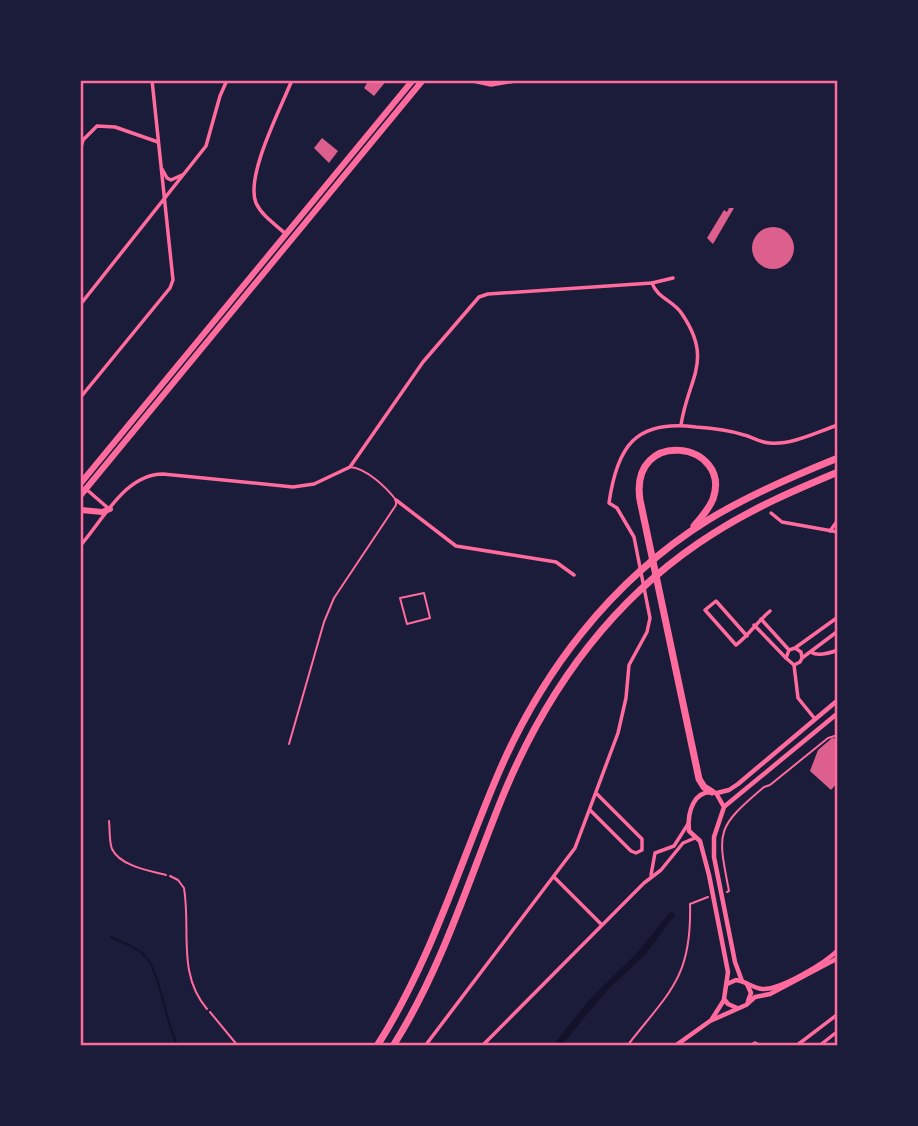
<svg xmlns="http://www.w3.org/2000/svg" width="918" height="1126" font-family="'PT Sans',sans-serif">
<rect width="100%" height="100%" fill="#1b1b3a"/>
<polygon fill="#12122b" points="671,911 675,915 645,955 609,988 562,1045 553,1045 589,1000 637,953"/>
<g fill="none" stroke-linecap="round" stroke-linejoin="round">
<path stroke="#12122b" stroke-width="2" d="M111 937C121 942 133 946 142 953 160 966 164 1021 178 1046"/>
</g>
<g fill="#dd5f8e">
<polygon points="369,80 387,80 374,96 364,88"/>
<polygon points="322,138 338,151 329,163 314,148"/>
<polygon points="729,208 734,208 713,244 707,238 724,210 727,212"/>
<circle cx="773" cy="248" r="21"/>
<polygon points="832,738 838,739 838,782 831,790 810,771 818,750"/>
</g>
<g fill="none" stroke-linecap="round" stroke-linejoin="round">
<g stroke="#ff6b9d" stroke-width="2">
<polygon points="424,593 430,618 407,624 400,598"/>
<path d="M109 821C110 830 109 841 112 849 120 866 150 871 166 875"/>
<path d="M727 892 729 891C717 830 716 828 764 787L770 785 828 738 838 735"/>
<polyline points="210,1012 238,1046"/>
<path d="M627 1046C669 992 692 978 690 904L708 897"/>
</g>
<g stroke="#ff6b9d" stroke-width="2">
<path d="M289 744 324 622 334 598 396 505V500C386 487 366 468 350 467"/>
<path d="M170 876 178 880 184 888C191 930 177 974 207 1009"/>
</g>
<g stroke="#ff6b9d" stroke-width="3.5">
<polyline points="468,80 491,85 521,80"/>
<polyline points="80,151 83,140 97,126 115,127 158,142"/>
<polyline points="162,169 167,178 171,180 182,175"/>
<path d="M286 234C276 225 262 216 256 203 245 176 281 108 292 80"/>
<path d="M652 283C657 298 674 301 682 314 714 361 688 378 681 425"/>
<polyline points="80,305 206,146 220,96 227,80"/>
<polyline points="80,398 170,288 173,280 152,80"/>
<polyline points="86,489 108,508"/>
<polyline points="396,500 456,546 556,562 574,575"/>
<polyline points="771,513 782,522 838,532"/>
<polyline points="830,531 838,520"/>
<path d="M80 546C103 520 125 474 163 474L293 487 314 484 350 467 423 362 479 297 488 294 652 283 673 278"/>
<polyline points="761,619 789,650"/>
<polyline points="754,625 786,658"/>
<path d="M747 636 716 601 705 610 736 645C749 635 757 622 770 611"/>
<polyline points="795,648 801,652 802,658 800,662 794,665 786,658 789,650 795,648 838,617"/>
<path d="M811 652C818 657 830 653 838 650"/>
<polyline points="802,658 838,631"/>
<polyline points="794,665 798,698 815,719"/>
<polyline points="590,810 631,851 636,853 642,850 642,839 596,793"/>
<polyline points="651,875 655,853 674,846 688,824"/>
<polyline points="554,877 602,925"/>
<path d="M425 1046 575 848 618 733 626 698 629 665 647 632 650 618 634 537 617 508 609 503C617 447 635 419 696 427 712 428 729 430 744 435 753 437 760 443 770 443 792 445 817 432 838 425"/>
<polyline points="482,1046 644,883 661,870 683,843 695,838"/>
<polyline points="751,1046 755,1043 761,1046"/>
<polyline points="796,1046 838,1014"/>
<polyline points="819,1046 838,1031"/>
</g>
<g stroke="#ff6b9d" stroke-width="4.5">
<polyline points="717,793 729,790 738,784 838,700"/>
<polyline points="725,806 838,713"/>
<path d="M727 984 736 980C745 981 753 988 762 989 781 990 825 963 838 950"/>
<polyline points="747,984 751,993 748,1001"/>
<path d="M737 1008 728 1004 724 999 728 972 709 875 700 841 689 831C687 812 694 788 716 793L724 807 714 837V857L735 962 742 981"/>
<polyline points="712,1019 724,1000"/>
<polyline points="675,1046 710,1021 746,1005 755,997 770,994 838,958"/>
</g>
<g stroke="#ff6b9d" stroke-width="6">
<polyline points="80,484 413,80"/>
<polyline points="80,496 423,80"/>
<polyline points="81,510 102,512 110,509"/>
</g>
<g stroke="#ff6b9d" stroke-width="7">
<path d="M694 526C701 518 709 509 713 499 733 442 629 426 640 500L699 779 704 787 712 792"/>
<path d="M377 1046C430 963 458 869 496 779 540 674 610 581 708 520 749 495 793 476 838 458"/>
<path d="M393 1046C441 970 467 885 500 803 544 693 612 597 714 533 753 508 795 490 838 472"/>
</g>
</g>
<rect width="918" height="1126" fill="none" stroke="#1b1b3a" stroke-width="164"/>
<rect x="82" y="82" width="754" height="962" fill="none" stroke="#ff6b9d" stroke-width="2.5"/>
</svg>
